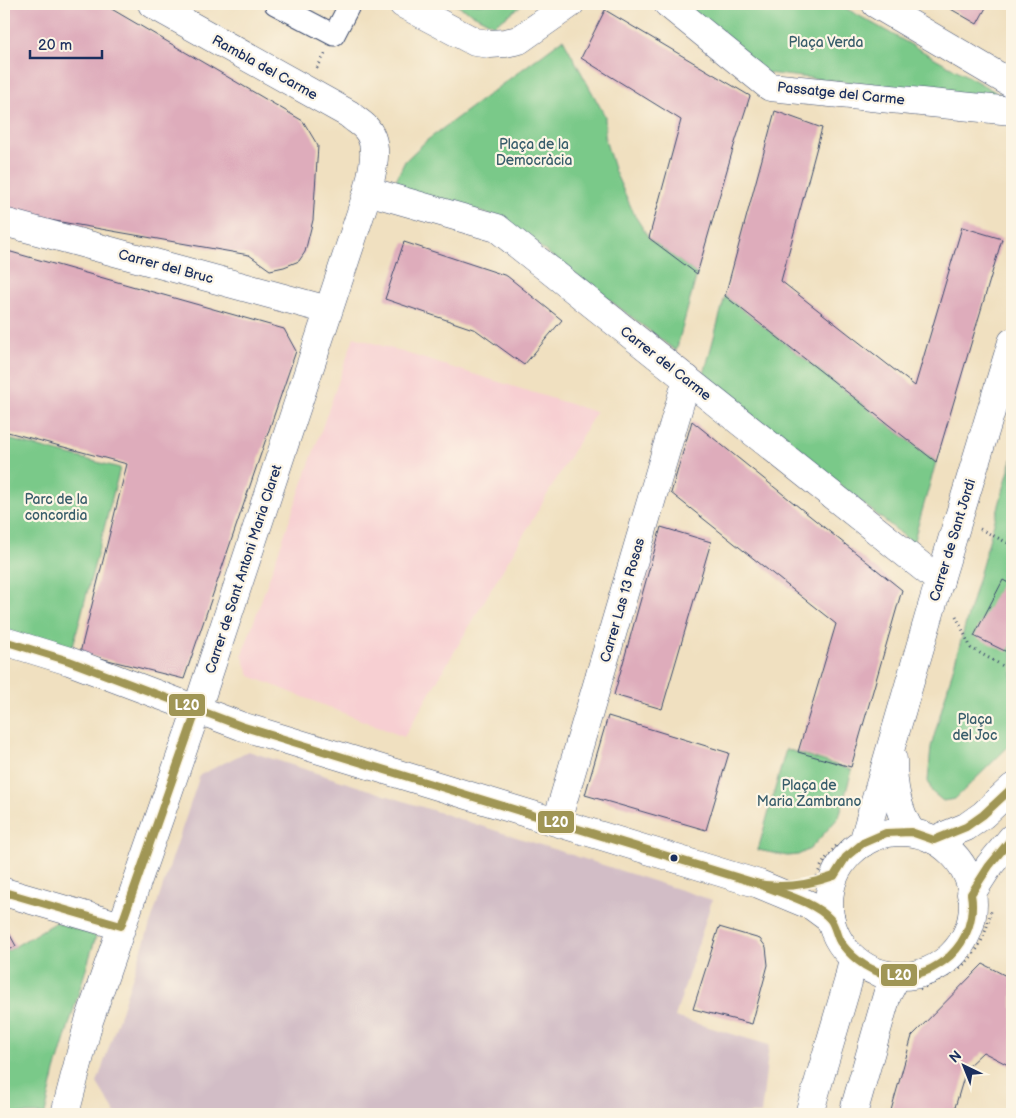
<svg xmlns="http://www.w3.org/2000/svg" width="1016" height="1118" font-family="'Balsamiq Sans',sans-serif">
<rect width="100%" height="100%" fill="#fcf5e5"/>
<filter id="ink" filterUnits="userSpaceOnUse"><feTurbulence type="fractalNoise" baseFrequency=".02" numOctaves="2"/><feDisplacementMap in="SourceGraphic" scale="10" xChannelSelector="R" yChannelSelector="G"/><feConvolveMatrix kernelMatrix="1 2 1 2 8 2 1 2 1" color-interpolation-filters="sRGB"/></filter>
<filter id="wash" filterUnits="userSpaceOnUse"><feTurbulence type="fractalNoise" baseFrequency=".0096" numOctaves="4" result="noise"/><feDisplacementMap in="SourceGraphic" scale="20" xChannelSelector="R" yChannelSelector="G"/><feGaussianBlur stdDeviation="1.12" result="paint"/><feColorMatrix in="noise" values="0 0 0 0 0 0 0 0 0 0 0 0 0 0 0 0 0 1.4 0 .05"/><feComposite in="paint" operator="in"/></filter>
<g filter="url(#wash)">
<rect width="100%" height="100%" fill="#f0e0c0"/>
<polygon fill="#f7cfd2" points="354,337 596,412 404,737 250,676 242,655"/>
<polygon fill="#d2bdc6" points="248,751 712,900 675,1017 769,1045 761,1114 116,1114 97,1083 200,775"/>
<g fill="#7ac989" stroke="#4a7c74">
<polygon points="454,4 524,4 494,25"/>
<polygon points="678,4 838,4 1012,101 767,73"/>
<polygon points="563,39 605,116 605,139 615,172 635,216 649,238 697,274 676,351 502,218 393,186 405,161 426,141"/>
<polygon points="725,296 936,462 913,543 703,378"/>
<polygon points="4,438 120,468 69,661 4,638"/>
<polygon points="1012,459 1012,743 955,799 943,801 932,792 928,781 931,747"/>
<polygon points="786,749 852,770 839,817 810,849 798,855 787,856 758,850"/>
<polygon points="56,922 96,936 55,1071 45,1114 4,1114 4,953"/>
</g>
<g id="blocks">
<g fill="#deacbb">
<polygon points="4,4 103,4 303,121 318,146 313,220 305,252 299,261 284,267 270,270 249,255 4,212"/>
<polygon points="942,4 988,4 977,24"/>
<polygon points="605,10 750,96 733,149 697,274 649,238 681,120 581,58"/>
<polygon points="775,111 822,128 781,281 915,386 962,227 1002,239 936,462 725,296"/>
<polygon points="404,242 507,276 562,320 524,365 476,330 385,299"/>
<polygon points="4,250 284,329 296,351 184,679 80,653 127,464 4,431"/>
<polygon points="692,421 902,590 851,767 798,752 836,624 671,493"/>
<polygon points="661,527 711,542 662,709 614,695"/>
<polygon points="1003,580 1012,585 1012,643 1007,652 974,636"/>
<polygon points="608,716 729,753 706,830 585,795"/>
<polygon points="4,924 16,946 4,953"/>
<polygon points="719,927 760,939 766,947 768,965 752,1024 693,1009"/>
<polygon points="983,964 1012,979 1012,1067 983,1052 967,1067 953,1114 890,1114 912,1036"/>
</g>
</g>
</g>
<g filter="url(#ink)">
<use href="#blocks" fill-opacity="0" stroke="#3b4a6d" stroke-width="1"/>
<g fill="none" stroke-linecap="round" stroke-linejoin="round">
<g stroke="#3b4a6d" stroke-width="23">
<polyline id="pedestrian" points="275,4 334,35 350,4"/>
</g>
<g stroke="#3b4a6d" stroke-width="29">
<g id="minor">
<polyline points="403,4 475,42 490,44 505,43 519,40 570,4"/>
<polyline points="668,4 770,87 1012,111"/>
<polyline points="876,4 1012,84"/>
<polyline points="368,191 497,228 940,581"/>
<polyline points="4,222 328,310"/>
<polyline points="4,641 69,661 241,726 759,884 812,906 831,920"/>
<path d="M893 760C893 786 897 809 911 832"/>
<polyline points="557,821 687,379"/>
<circle cx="901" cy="904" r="72"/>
<polyline points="934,840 966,827 983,815 1012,788"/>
<polyline points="863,843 932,606 1012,342"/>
<polyline points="4,892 121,926"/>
<polyline points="971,894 989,866 1012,838"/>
<path d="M65 1114 89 1021 197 709 368 191C372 171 381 144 365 127 360 122 354 119 349 114L152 4"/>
<polyline points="809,1114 848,982 853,958"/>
<polyline points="853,1114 887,995 897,976"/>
</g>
</g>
<g stroke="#3b4a6d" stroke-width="3" stroke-dasharray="1 4" stroke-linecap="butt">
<polyline points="317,68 325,54"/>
<polyline points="980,529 1012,545"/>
<polyline points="956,616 971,648 1012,671"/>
<path d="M816 881C818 867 829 854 838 844"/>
<path d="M920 989C963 970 980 959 991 911"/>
</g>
<use href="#pedestrian" stroke="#fff" stroke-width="21"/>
<use href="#minor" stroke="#fff" stroke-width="28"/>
<g stroke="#fcf5e5" stroke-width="11">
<g id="bus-1">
<path d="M4 641 69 661 241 726 759 884C780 893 815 902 830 919 836 926 836 937 841 943 870 981 914 987 950 956 967 940 975 917 971 894L989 866 1012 838"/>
<path d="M755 883C782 890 808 885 834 876L846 857 863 843 886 833 911 832 934 840 966 827 983 815 1012 788"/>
<polyline points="4,892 121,926 197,709"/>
</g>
</g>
<use href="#bus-1" stroke="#a09655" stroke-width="8"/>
</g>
</g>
<circle fill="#1b2f5e" stroke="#fcf5e5" stroke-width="2" cx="674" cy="858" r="4.5"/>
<g text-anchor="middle" stroke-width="4.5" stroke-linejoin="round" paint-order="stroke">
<g font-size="14" fill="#385d6b" stroke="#fcf5e5">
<text x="826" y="47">Plaça Verda</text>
<text x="534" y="149">Plaça de la<tspan x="534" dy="16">Democràcia</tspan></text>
<text x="56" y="504">Parc de la<tspan x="56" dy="16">concordia</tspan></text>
<text x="975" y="724">Plaça<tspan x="975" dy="16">del Joc</tspan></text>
<text x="809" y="790">Plaça de<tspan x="809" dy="16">Maria Zambrano</tspan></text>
</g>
<g font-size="14" fill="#1b2f5e" stroke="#fcf5e5">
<text transform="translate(265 67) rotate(29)" y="5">Rambla del Carme</text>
<text transform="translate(841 93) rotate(6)" y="5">Passatge del Carme</text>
<text transform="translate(166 266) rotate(15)" y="5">Carrer del Bruc</text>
<text transform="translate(666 363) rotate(38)" y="5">Carrer del Carme</text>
<text transform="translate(952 540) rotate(-73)" y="5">Carrer de Sant Jordi</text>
<text transform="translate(243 569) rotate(-72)" y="5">Carrer de Sant Antoni Maria Claret</text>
<text transform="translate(622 600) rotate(-74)" y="5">Carrer Las 13 Rosas</text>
</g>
</g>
<g stroke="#fcf5e5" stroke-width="2">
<rect x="168" y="693" width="38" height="24" rx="5" fill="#a09655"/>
<rect x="537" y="810" width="38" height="24" rx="5" fill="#a09655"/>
<rect x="880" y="963" width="38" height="24" rx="5" fill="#a09655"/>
</g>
<g font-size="14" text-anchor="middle" font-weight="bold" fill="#fff">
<text x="187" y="710">L20</text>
<text x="556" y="827">L20</text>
<text x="899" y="980">L20</text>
</g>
<rect width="1016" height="1118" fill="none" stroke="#fcf5e5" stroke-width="20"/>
<g transform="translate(964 1066) rotate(317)" stroke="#fcf5e5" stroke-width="4" paint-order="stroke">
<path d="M0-4L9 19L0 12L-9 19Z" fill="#1b2f5e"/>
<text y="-8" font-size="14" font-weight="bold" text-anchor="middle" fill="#1b2f5e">N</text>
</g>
<path d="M30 50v8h72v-8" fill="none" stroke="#1b2f5e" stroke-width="2.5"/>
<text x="38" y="50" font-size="15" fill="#1b2f5e" stroke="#fcf5e5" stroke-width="4" paint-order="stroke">20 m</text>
</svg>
